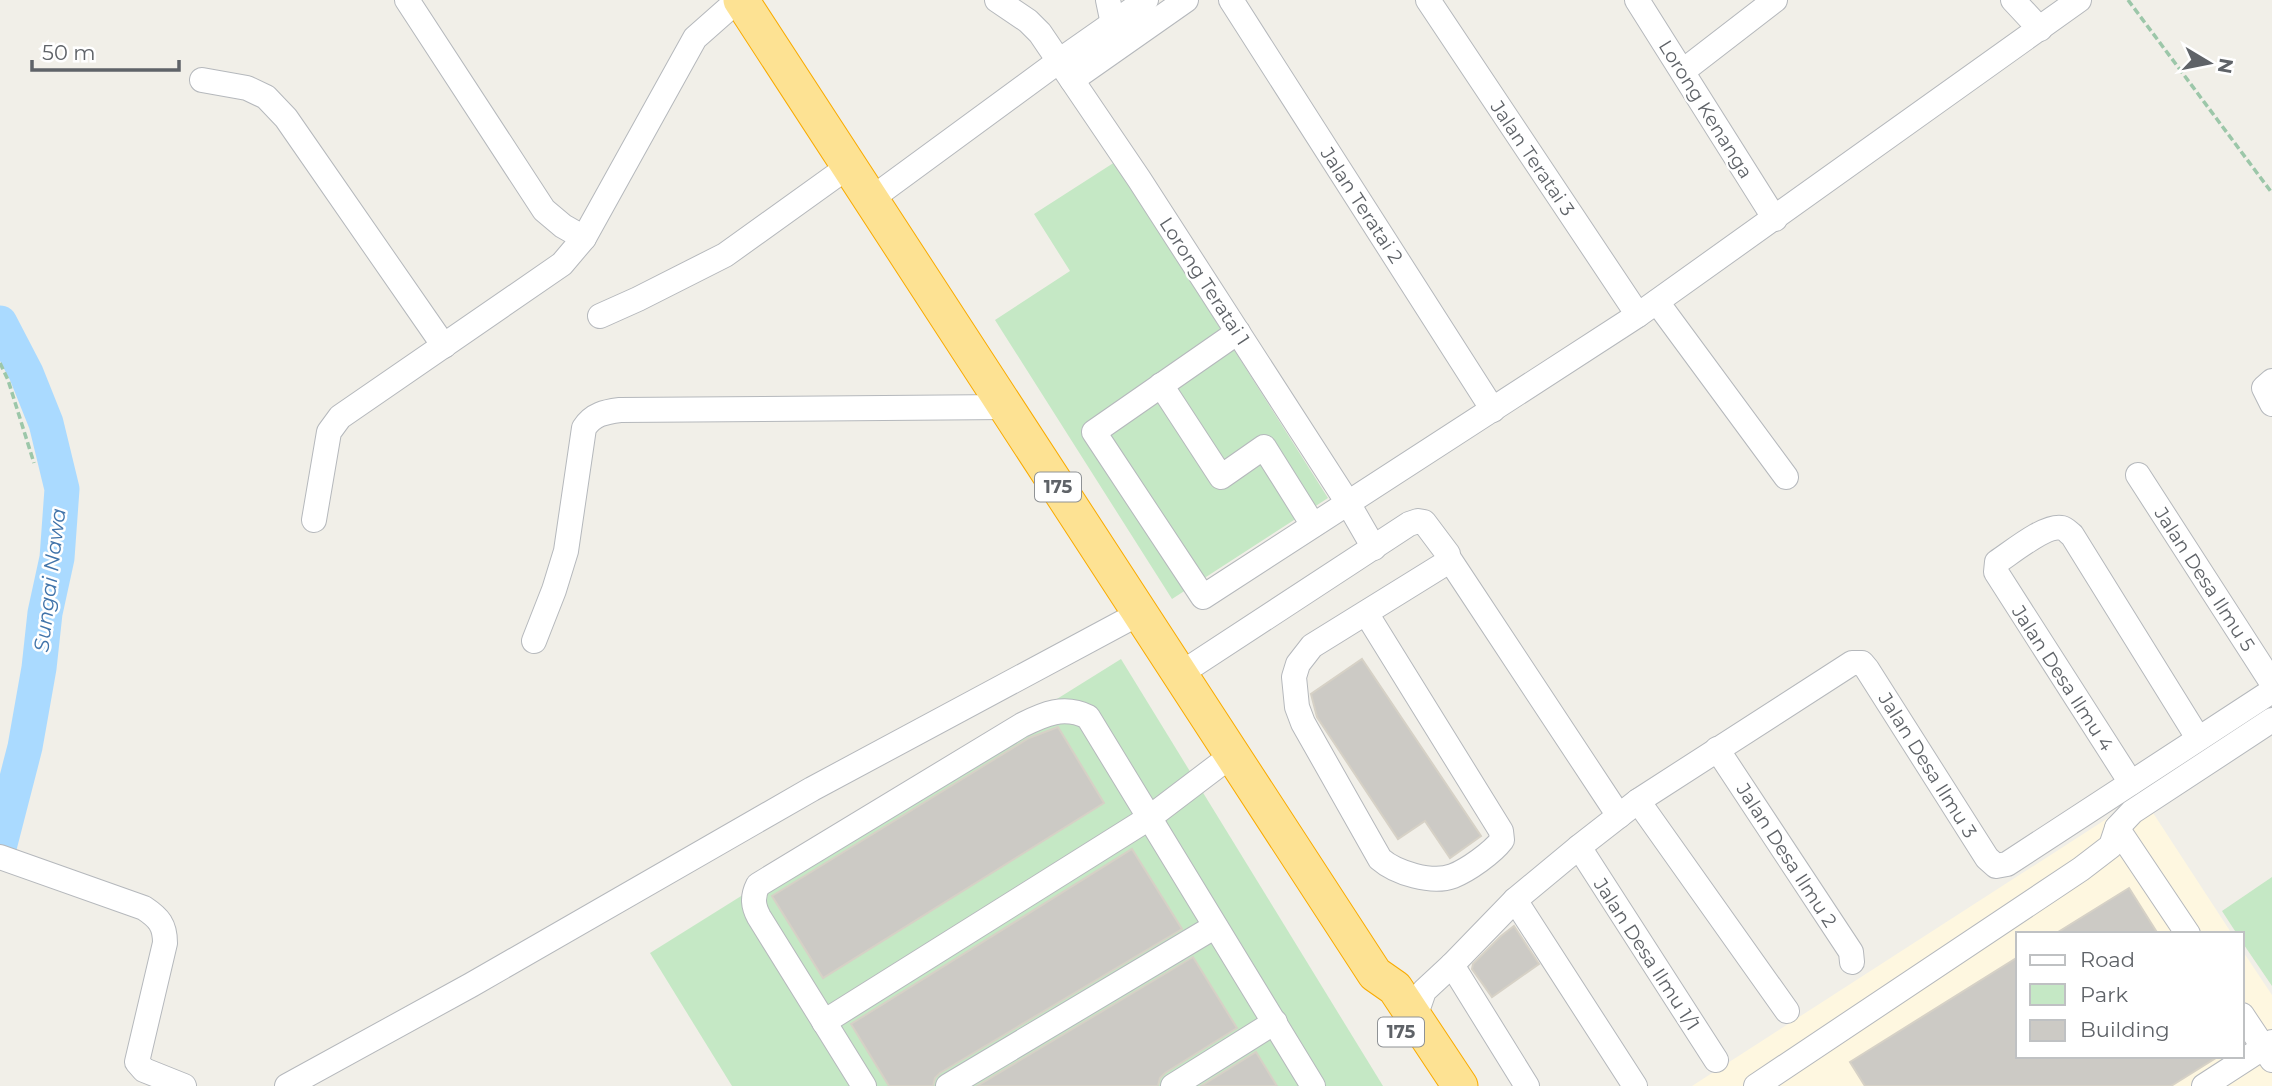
<svg xmlns="http://www.w3.org/2000/svg" width="2272" height="1086" font-family="Montserrat,sans-serif">
<rect width="100%" height="100%" fill="#f1efe8"/>
<polygon fill="#fef7e0" points="2142,796 2232,934 2018,934 2018,1056 2242,1056 2242,950 2272,995 2272,1086 1692,1086"/>
<g fill="#c5e8c5">
<polygon points="1115,162 1328,498 1172,599 995,320 1070,271 1034,214"/>
<polygon points="1121,659 1383,1086 732,1086 650,953"/>
<polygon points="2272,877 2272,986 2242,942 2242,934 2237,934 2222,911"/>
</g>
<g fill="none" stroke-linecap="round" stroke-linejoin="round">
<polyline stroke="#aadaff" stroke-width="35" points="0,323 26,373 46,423 62,489 57,558 45,613 39,668 25,747 0,844"/>
</g>
<g fill="#cccac5" stroke="#d6d1c6" stroke-width="2">
<polygon points="1362,659 1481,836 1450,858 1425,821 1398,839 1317,717 1311,694"/>
<polygon points="1058,727 1104,803 823,978 772,896 1029,738"/>
<polygon points="1132,849 1182,929 940,1073 935,1078 933,1086 889,1086 851,1024"/>
<polygon points="2129,888 2158,934 2055,934"/>
<polygon points="1514,926 1539,964 1492,997 1472,969 1473,964 1501,936"/>
<polygon points="1193,957 1237,1028 1165,1073 1160,1078 1158,1086 977,1086"/>
<polygon points="2018,957 2018,1056 2219,1056 2171,1086 1865,1086 1850,1062"/>
<polygon points="1256,1052 1277,1086 1201,1086"/>
</g>
<g fill="none" stroke-linecap="round" stroke-linejoin="round">
<g stroke="#b5b8bc" stroke-width="26">
<g id="minor">
<polyline points="407,0 544,210 563,226 584,238"/>
<polyline points="997,0 1028,21 1040,33 1139,179 1348,503 1374,548"/>
<polyline points="1108,0 1113,24"/>
<polyline points="1231,0 1493,410"/>
<polyline points="1428,0 1638,315"/>
<polyline points="1637,0 1775,219"/>
<polyline points="2013,0 2040,29"/>
<polyline points="1683,71 1775,0"/>
<polyline points="202,80 247,88 266,97 286,118 444,346"/>
<polyline points="1072,80 1186,0"/>
<polyline points="871,199 1059,61 1146,0"/>
<polyline points="1657,302 1786,477"/>
<polyline points="600,316 638,299 725,255 849,166"/>
<polyline points="1238,332 1094,432 1203,597 1638,315 2079,0"/>
<polyline points="2272,381 2264,388 2272,404"/>
<polyline points="1161,385 1221,477 1264,447 1313,525"/>
<polyline points="2138,475 2272,683"/>
<polyline points="314,520 329,432 340,417 562,264 584,238 695,38 738,0"/>
<polyline points="1448,557 1619,816"/>
<path d="M534 641 554 590 566 551 584 428C593 414 605 412 620 410L1006 407"/>
<path d="M1180 674 1409 524 1418 521 1424 522 1448 554 1446 563 1312 646 1298 664 1294 677 1297 707 1303 723 1380 859C1396 873 1432 884 1453 876 1468 870 1492 853 1502 840L1501 831 1366 613"/>
<polyline points="1717,749 1851,952 1852,962"/>
<path d="M2131 783 1996 572 1997 562C2011 553 2046 524 2062 528 2066 529 2068 532 2072 535L2198 738"/>
<polyline points="1638,801 1787,1011"/>
<polyline points="2117,828 2188,934"/>
<polyline points="1579,847 1716,1060"/>
<path d="M0 857 144 908C159 918 165 925 165 943L137 1062 144 1070 184 1086"/>
<polyline points="1515,900 1635,1086"/>
<polyline points="1452,965 1527,1086"/>
<polyline points="2242,1015 2272,1060"/>
<polyline points="1415,1017 1424,991 1452,965 1515,900 1579,847 1638,801 1852,663 1862,663 1867,669 1987,858 1996,866 2007,864 2272,691"/>
<polyline points="824,1022 1149,818 1232,755"/>
<polyline points="287,1086 471,985 812,789 1140,613"/>
<path d="M864 1086 759 917C753 906 752 897 758 885L1022 725C1044 714 1064 705 1088 717L1313 1086"/>
<polyline points="948,1086 1214,927"/>
<polyline points="1173,1086 1275,1022"/>
<polyline points="1756,1086 2081,869 2111,846 2117,828 2132,812 2272,720"/>
<polyline points="2204,1086 2272,1042"/>
</g>
</g>
<g stroke="#f9ab00" stroke-width="37">
<polyline id="highway" points="741,0 1375,974 1395,988 1460,1086"/>
</g>
<g stroke="#9cc7a9" stroke-width="3.5" stroke-dasharray="7 3.5" stroke-linecap="butt">
<polyline points="2128,0 2272,193"/>
<polyline points="0,363 8,380 34,463"/>
</g>
<use href="#minor" stroke="#fff" stroke-width="24"/>
<use href="#highway" stroke="#fde293" stroke-width="35"/>
</g>
<g text-anchor="middle" stroke-width="5" stroke-linejoin="round" paint-order="stroke">
<g fill="#fff" stroke="#8f9295" stroke-width="2">
<rect x="1035" y="472.5" width="46" height="29" rx="5"/>
<rect x="1378" y="1017.5" width="46" height="29" rx="5"/>
</g>
<g font-size="18" font-weight="bold" fill="#5f6368">
<text x="1058" y="493">175</text>
<text x="1401" y="1038">175</text>
</g>
<g font-size="19" fill="#5f6368" stroke="#fff">
<text transform="translate(1706 109) rotate(58)" y="7">Lorong Kenanga</text>
<text transform="translate(1533 158) rotate(56)" y="7">Jalan Teratai 3</text>
<text transform="translate(1362 205) rotate(57)" y="7">Jalan Teratai 2</text>
<text transform="translate(1205 281) rotate(57)" y="7">Lorong Teratai 1</text>
<text transform="translate(2205 579) rotate(57)" y="7">Jalan Desa Ilmu 5</text>
<text transform="translate(2063 678) rotate(57)" y="7">Jalan Desa Ilmu 4</text>
<text transform="translate(1928 765) rotate(58)" y="7">Jalan Desa Ilmu 3</text>
<text transform="translate(1787 855) rotate(57)" y="7">Jalan Desa Ilmu 2</text>
<text transform="translate(1647 954) rotate(57)" y="7">Jalan Desa Ilmu 1/1</text>
</g>
<g font-size="21" font-style="italic" fill="#4174aa" stroke="#fff">
<text transform="translate(50 580) rotate(-83)" y="7">Sungai Nawa</text>
</g>
</g>
<rect x="2016" y="932" width="228" height="126" fill="#ffffff" stroke="#bfc1c3" stroke-width="2"/>
<rect x="2030" y="955" width="35" height="10" fill="#ffffff" stroke="#bfc1c3" stroke-width="2"/>
<text x="2080" y="967" font-size="21" fill="#5f6368">Road</text>
<rect x="2030" y="984" width="35" height="21" fill="#c5e8c5" stroke="#bfc1c3" stroke-width="2"/>
<text x="2080" y="1002" font-size="21" fill="#5f6368">Park</text>
<rect x="2030" y="1020" width="35" height="21" fill="#cccac5" stroke="#bfc1c3" stroke-width="2"/>
<text x="2080" y="1037" font-size="21" fill="#5f6368">Building</text>
<g transform="translate(2209 63) rotate(100)" stroke="#ffffff" stroke-width="5" paint-order="stroke">
<path d="M0-5L12 26L0 18L-12 26Z" fill="#5f6368"/>
<text y="-10" font-size="19" font-weight="bold" text-anchor="middle" fill="#5f6368">N</text>
</g>
<path d="M32 60v10h147v-10" fill="none" stroke="#5f6368" stroke-width="3.5"/>
<text x="42" y="60" font-size="21" fill="#5f6368" stroke="#ffffff" stroke-width="5" paint-order="stroke">50 m</text>
</svg>
